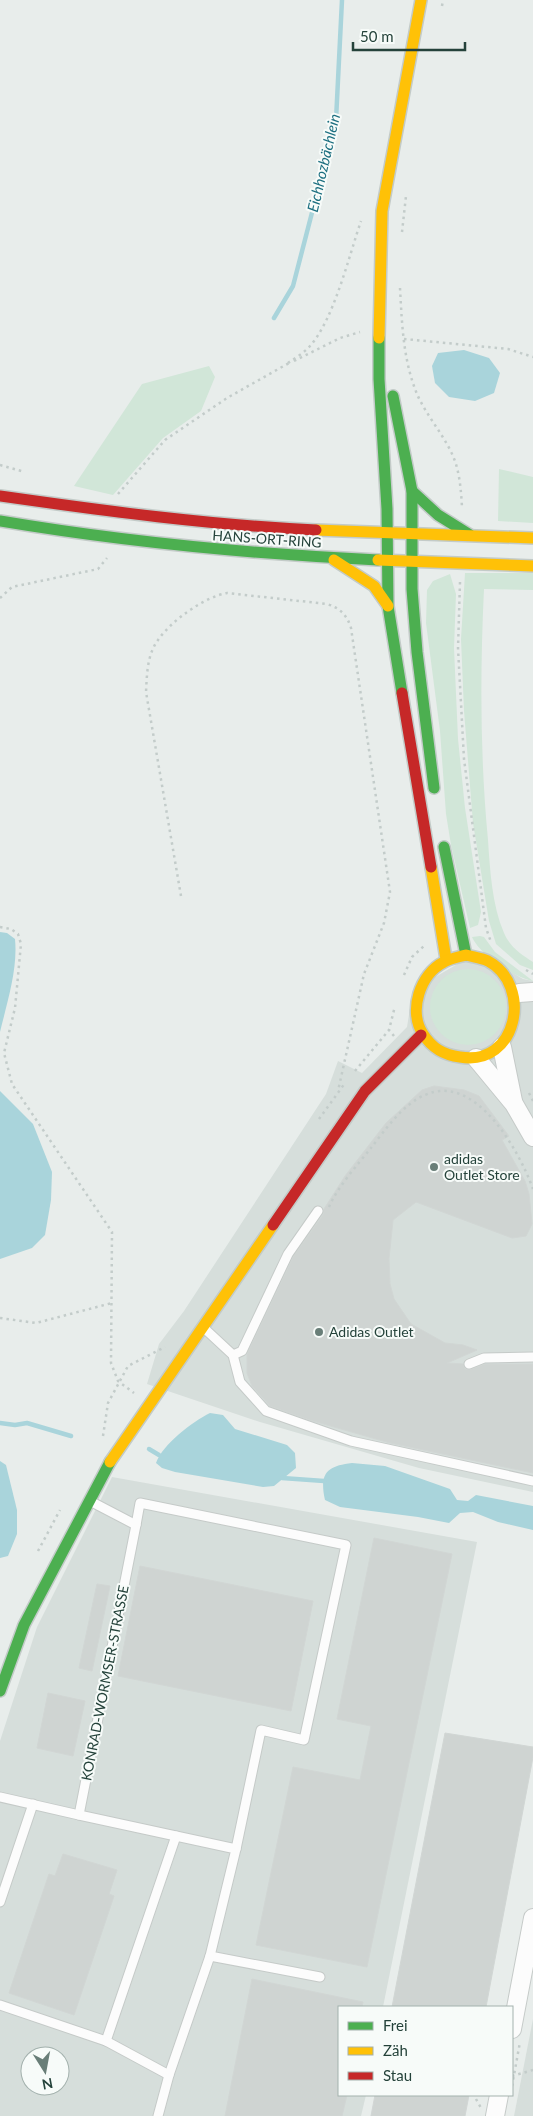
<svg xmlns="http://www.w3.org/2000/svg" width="533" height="2116" font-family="Lato,sans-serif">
<rect width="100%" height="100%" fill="#e8edeb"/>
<g fill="#d6dedb" fill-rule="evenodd">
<polygon points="478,952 523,979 533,981 533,1492 419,1468 260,1422 147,1384 159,1344 184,1311 326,1094 338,1061 362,1073 407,1027 413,990"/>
<path d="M112 1477 477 1542 383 2007H339V2095H366L361 2116H0V1741L37 1627ZM30 2056H60V2086H30Z"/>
<polygon points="533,2019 533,2116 514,2116"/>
</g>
<g fill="#d1e6d8">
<polygon points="209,366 215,377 201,411 163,438 113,495 74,486 142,384"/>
<polygon points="499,469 533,477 533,523 498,521"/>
<path d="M465 573H533V590L484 589C480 673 480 756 488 840 490 870 492 905 504 933 510 947 521 954 533 962V970L520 965 496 944 489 921 473 823 464 711 461 639Z"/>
<polygon points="450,574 456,594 454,648 458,739 465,808 481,912 478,925 470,928 451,845 446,814 440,731 426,623 427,590 433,581"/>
<path d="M480 936 484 937 495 952 533 981C514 977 480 955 472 937Z"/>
<circle cx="468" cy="1007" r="38"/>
</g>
<g fill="#a9d4db">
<polygon points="464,350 489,358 500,373 494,393 475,401 449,397 435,383 432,366 438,353"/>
<path d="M0 932 7 933 15 939C18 969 7 1003 0 1032Z"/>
<polygon points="0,1091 33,1124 52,1172 51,1200 45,1235 32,1248 0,1259"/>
<path d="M210 1413 223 1415 235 1429 287 1445 295 1453 296 1468 274 1486 263 1487 175 1472 162 1468 156 1463C163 1444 192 1422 210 1413Z"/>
<polygon points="0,1461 6,1465 17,1510 17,1534 8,1556 0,1558"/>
<path d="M352 1463 385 1466 450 1489 457 1500 468 1501 476 1495 533 1506V1530L498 1522 473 1512 460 1513 449 1523 418 1517 340 1507 325 1500C319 1473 327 1466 352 1463Z"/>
</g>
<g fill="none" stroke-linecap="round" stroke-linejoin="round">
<g stroke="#a9d4db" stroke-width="4.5">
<polyline points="274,318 293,286 336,120 342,0"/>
<polyline points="0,1423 15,1425 27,1423 71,1436"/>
<polyline points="149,1449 159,1455"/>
<polyline points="282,1478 324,1481"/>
</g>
</g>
<g fill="#cfd4d2" stroke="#d1d6d4">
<polygon points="434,1086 464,1090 479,1096 509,1136 502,1140 525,1181 529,1194 532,1224 526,1236 512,1238 416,1202 393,1220 389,1258 390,1284 394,1299 411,1324 445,1343 463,1345 477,1350 447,1363 463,1364 465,1369 469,1370 485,1364 533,1364 533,1473 390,1443 313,1421 270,1406 252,1386 247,1373 247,1354 293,1257 323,1215 324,1209 345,1176 386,1123 422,1090"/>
<polygon points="374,1538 452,1554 367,1967 256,1945 293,1767 360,1780 371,1726 337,1719"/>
<polygon points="140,1566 313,1601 291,1711 118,1676"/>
<polygon points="97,1584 110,1586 92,1671 79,1668"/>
<polygon points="48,1693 85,1701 73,1756 37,1748"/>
<polygon points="445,1733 533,1747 533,1757 486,2007 392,2007"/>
<polygon points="63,1854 117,1870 109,1894 114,1896 74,2015 9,1993 49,1874 55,1876"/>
<polygon points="252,1979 363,2002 362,2007 339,2007 339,2095 347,2095 342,2116 225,2116"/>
<polygon points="375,2095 469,2095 465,2116 371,2116"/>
</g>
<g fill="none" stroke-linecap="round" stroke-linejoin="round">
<g stroke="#c5cac8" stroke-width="11">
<g id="lane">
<polyline points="205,1329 233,1355 240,1382 266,1411 351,1441 533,1481"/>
<polyline points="233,1355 242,1351 288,1254 318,1211"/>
<polyline points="469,1364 484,1358 533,1357"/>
<polyline points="136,1525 140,1503 346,1545 304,1740 261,1730 236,1849"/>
<polyline points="0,1797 79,1815 136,1525 90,1501"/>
<polyline points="79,1815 236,1849 210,1956 169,2075 158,2116"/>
<polyline points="0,1902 33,1804"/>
<polyline points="210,1956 320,1977"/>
<polyline points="0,2005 106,2041 169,2075"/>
<polyline points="106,2041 176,1836"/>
</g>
</g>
<g stroke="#c5cac8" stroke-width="20">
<g id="street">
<polyline points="519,993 533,992"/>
<polyline points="502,1047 513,1101"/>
<polyline points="476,1058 514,1104 533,1137"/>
<polyline points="512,2029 533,1918"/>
<polyline points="495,2116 499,2095"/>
</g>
</g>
<g stroke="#c3cbc8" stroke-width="14">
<g id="fast">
<polyline points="379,338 379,379 387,509 388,606 402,693"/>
<polyline points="393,396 412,491 412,589 417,652 434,788"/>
<polyline points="412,491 438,515 470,535"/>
<path d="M0 521C125 542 251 554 378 560"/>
<polyline points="444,847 466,955"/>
<polyline points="0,1691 24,1625 110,1462"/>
</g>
</g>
<g stroke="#c3cbc8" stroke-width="14">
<g id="slow">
<polyline points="379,338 382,211 421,0"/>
<polyline points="316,530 533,538"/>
<polyline points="334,560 374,586 388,606"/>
<polyline points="378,560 533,566"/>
<polyline points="431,867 446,959"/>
<path d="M466 955C473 957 482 958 488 961 533 985 518 1067 460 1057 443 1055 432 1048 423 1034 408 1011 420 974 444 962 451 958 459 957 466 955Z"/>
<polyline points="110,1462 273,1225"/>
</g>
</g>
<g stroke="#c3cbc8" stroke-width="14">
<g id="jam">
<path d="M0 496C105 511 210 525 316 530"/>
<polyline points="402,693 431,867"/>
<polyline points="273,1225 365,1091 421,1035"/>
</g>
</g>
<g stroke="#c3ccca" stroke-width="2.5" stroke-dasharray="2.5 4" stroke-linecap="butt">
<polyline points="442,6 443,0"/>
<polyline points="402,232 406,196"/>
<path d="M400 288C402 324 403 360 417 394 427 417 446 437 455 461 460 476 461 491 462 507"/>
<polyline points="404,339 508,349 533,357"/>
<polyline points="294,361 340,338 360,332"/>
<path d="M288 363C295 358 304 353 310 346 334 319 349 256 361 221"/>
<polyline points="0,465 25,472"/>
<polyline points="118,494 165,440 227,398 289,363"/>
<polyline points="460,582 458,648 464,759 486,928 491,942"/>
<polyline points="0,598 12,587 98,569 107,558"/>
<path d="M181 896 146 692C147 674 147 655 158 640 171 621 204 597 227 593L327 604C340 608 347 615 351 628L390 892 384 923 364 974 338 1091"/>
<polyline points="0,927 11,929 18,934 21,944 15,1008 4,1053 12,1084 112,1232 111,1363 118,1381 134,1393"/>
<polyline points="526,970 533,974"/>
<polyline points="404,975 412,957 425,945"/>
<polyline points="394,1036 389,1030 395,1006"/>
<polyline points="355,1071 389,1030"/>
<polyline points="529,1093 533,1101"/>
<polyline points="319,1119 345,1083"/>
<path d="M329 1207C337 1188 358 1164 371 1148 385 1130 403 1104 425 1095 475 1072 519 1150 533 1189"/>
<polyline points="0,1318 36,1323 112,1303"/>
<polyline points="103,1436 108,1403 128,1366 165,1347"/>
<polyline points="38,1551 60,1510"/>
<polyline points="512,2076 533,2070"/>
<polyline points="512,2086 520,2042"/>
<polyline points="476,2099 481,2108"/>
</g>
<use href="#lane" stroke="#fcfcfc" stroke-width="9"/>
<use href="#street" stroke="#fcfcfc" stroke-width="18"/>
<use href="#fast" stroke="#4caf50" stroke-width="11"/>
<use href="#slow" stroke="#ffc107" stroke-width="11"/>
<use href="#jam" stroke="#c62828" stroke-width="11"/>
</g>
<g fill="#697e78" stroke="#f7fbf9" stroke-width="2">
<circle cx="434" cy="1167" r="5"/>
<circle cx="319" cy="1332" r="5"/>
</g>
<g text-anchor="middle" stroke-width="4" stroke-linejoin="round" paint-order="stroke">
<g font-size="14" fill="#24423a" stroke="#f7fbf9">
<text transform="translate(267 539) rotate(4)" y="5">HANS-ORT-RING</text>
<text transform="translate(105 1683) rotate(-79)" y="5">KONRAD-WORMSER-STRASSE</text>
</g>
<g font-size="14" fill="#24423a" stroke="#f7fbf9" text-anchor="start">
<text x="444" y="1164">adidas<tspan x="444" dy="16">Outlet Store</tspan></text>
<text x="329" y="1337">Adidas Outlet</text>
</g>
<g font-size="15" font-style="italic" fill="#1c6f80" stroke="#f7fbf9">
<text transform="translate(324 163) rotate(-77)" y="5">Eichhozbächlein</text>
</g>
</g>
<rect x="338" y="2006" width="175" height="90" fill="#f7fbf9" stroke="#a3b1ad"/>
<rect x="348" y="2022" width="25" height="8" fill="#4caf50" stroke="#a3b1ad"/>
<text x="383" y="2031" font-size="15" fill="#24423a">Frei</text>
<rect x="348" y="2047" width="25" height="8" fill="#ffc107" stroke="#a3b1ad"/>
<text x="383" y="2056" font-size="15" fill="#24423a">Zäh</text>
<rect x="348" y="2072" width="25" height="8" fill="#c62828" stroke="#a3b1ad"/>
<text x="383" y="2081" font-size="15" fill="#24423a">Stau</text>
<g transform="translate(45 2071) rotate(169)"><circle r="24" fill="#f7fbf9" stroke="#a3b1ad"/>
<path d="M0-4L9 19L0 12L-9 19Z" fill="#697e78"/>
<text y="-8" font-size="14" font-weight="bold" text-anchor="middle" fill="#24423a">N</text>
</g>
<path d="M353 42v8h112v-8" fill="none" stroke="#24423a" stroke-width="2.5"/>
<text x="360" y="42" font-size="15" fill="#24423a" stroke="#f7fbf9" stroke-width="4" paint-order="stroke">50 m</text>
</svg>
